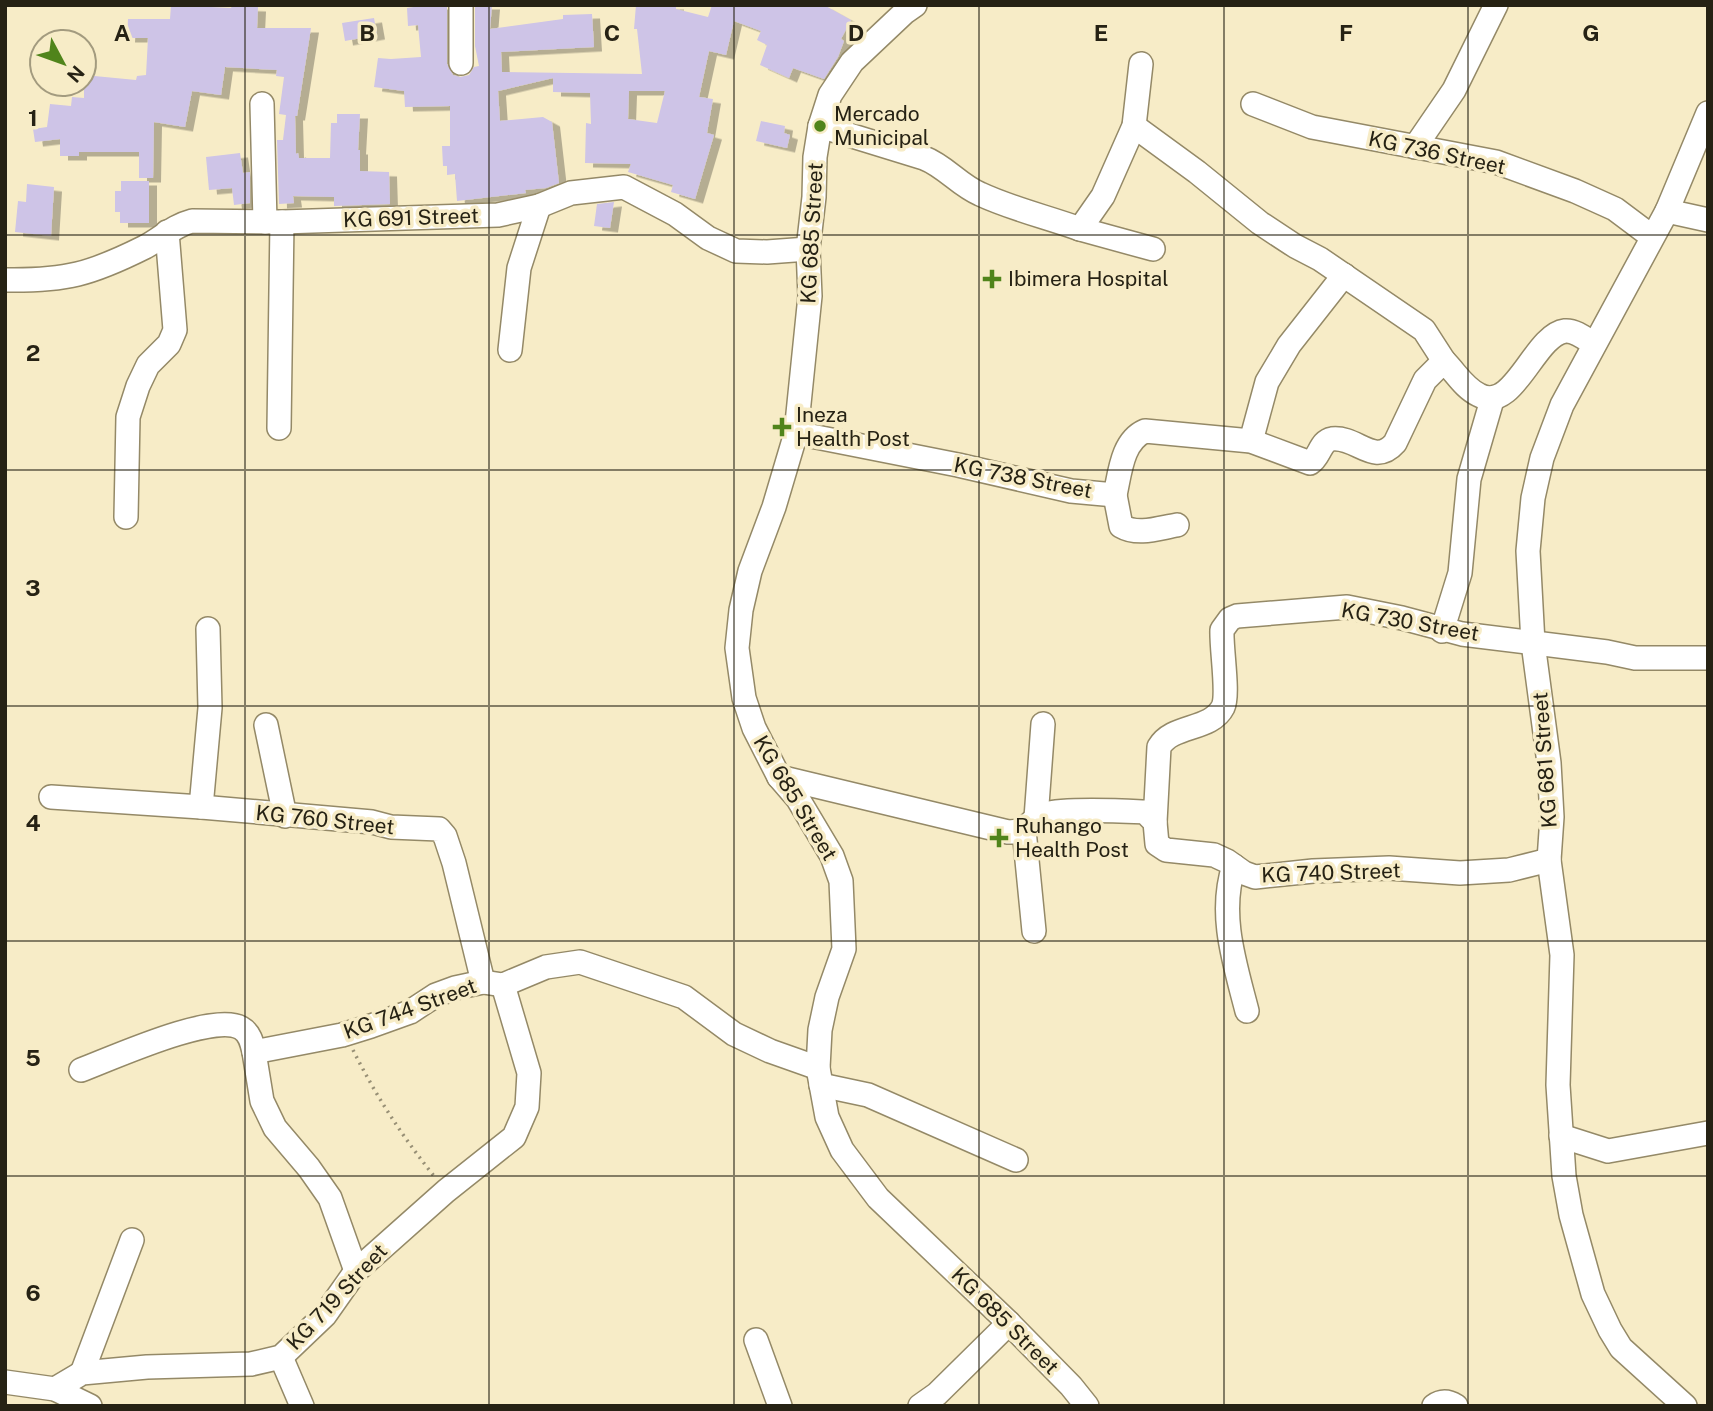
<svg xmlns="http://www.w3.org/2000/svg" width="1713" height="1411" font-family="'Public Sans',sans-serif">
<defs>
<filter id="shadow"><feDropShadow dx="8" dy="4.5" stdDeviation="0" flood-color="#0004"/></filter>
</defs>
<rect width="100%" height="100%" fill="#f7ecc7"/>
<g fill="#cec4e7" fill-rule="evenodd" filter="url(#shadow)">
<polygon points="171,5 231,8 232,6 258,7 257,28 311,28 297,116 295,116 296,154 298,153 299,158 330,158 331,123 337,123 337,114 360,114 358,150 360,150 360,171 389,172 390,204 334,206 334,197 293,196 294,203 279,204 277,140 283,140 286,115 279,114 284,77 276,76 277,70 225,67 221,95 192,91 185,127 154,122 153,178 139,178 139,152 79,152 79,156 60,156 60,139 35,142 33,129 47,127 50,104 71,106 72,97 84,98 84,75 136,80 137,76 146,75 148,38 127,38 128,19 170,19"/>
<path d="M427 5H447V64L453 75 460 77 469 75 474 67 479 66 475 46V5H492L490 29 563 19V15L592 14 594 47 501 52 502 72 642 74 637 29H634L636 5H676V9L708 17 712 5H824L851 20 841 39 844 41 838 57 824 79 793 68 789 78 760 65 767 45 757 40 761 31 734 21 726 55 709 51 699 97 713 99 707 133 714 135 695 199 671 192 673 185 628 172 631 164 585 163 586 123 591 124 590 93 553 92V78L498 91 500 121 543 117 552 122 559 183 546 188 525 190 526 193 457 201 455 174 447 175V166H443L442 146H450V106L405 107 404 91 374 87 378 58 391 59 421 57 418 25 408 26 407 8ZM629 91H665L657 123 628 119Z"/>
<polygon points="374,18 377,35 345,41 342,23"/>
<polygon points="761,121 785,126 784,133 790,135 787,148 756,141"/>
<polygon points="240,153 243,173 250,172 250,203 234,205 232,188 209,190 206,157"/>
<polygon points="121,181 149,181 149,223 120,223 120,212 115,212 115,191 121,191"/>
<polygon points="27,184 54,187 51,236 15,232 18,201 26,202"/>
<polygon points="614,202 610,228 594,226 597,204"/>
</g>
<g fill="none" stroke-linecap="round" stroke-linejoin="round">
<g stroke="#948967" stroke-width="26">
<g id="minor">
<polyline points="461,5 461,63"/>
<polyline points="915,5 905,12 852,62 830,95 820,126 815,157 814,197 808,249 810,296 796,433 774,507 750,571 741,610 737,648 744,698 754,728 779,777 798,799 832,856 841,881 844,949 827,997 820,1030 818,1068 827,1117 842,1150 878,1198 1009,1323 1071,1386 1087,1406"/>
<polyline points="262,104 265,222"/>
<polyline points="1253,104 1312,127 1496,162 1575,191 1615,209 1651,236"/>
<path d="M820 126 924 158C945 166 959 185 980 194 1012 209 1047 217 1080 229L1103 196 1134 126 1141 64"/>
<polyline points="1134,126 1197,172 1260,223 1295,246 1320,259 1424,330 1444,361"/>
<polyline points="1415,147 1454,90 1496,5"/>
<polyline points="1667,211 1708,220"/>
<polyline points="1080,229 1153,249"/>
<path d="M5 280C66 281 91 274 145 247 162 238 173 226 192 221L282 222 498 215 539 206 571 193 624 187 675 214 708 238 736 251 767 252 808 249"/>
<polyline points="510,350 519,268 539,206"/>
<polyline points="279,428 282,222"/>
<path d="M796 433 958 465 1071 491 1115 495C1120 473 1122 441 1145 431L1251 441 1310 463C1320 457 1320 441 1332 439 1357 436 1374 467 1395 443L1425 380 1444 361C1456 373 1464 388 1479 395 1514 414 1534 335 1565 331 1575 330 1586 339 1594 344"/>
<polyline points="1251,441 1267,382 1289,345 1344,275"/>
<path d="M1115 495 1121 526C1138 536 1159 528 1177 525"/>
<polyline points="126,517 128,417 138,386 148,365 169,344 175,330 167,232"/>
<polyline points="1442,631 1460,573 1469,479 1492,400"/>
<polyline points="266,725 285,816"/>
<path d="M779 777 1008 832C1031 832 1027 819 1046 814 1064 808 1123 811 1145 812L1155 822 1157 844 1166 850 1214 855 1227 861 1244 873 1255 877 1313 871 1389 868 1460 873 1509 870 1549 860"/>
<polyline points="51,797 201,807 372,822 391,827 439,829 445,836 454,863 483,982"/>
<polyline points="201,807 210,708 208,629"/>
<polyline points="1036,818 1043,724"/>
<path d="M1155 822 1159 747C1172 724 1211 731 1223 707 1229 694 1221 648 1222 630L1230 619 1237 616 1347 607 1402 618 1462 634 1607 652 1635 658H1708"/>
<polyline points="1024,830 1034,931"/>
<path d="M1234 866C1218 914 1235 964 1247 1011"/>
<polyline points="254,1052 262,1101 275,1128 309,1168 330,1198 356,1271"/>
<path d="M81 1070C113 1058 213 1012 241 1028 250 1033 252 1043 254 1052L342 1035 371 1026 410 1012 436 995 455 988 483 982 503 985 546 967 580 962 684 997 734 1034 770 1051 818 1068"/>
<polyline points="821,1085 868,1095 1016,1160"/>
<polyline points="1561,1136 1608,1151 1708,1133"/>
<polyline points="756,1340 780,1406"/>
<polyline points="281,1357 302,1406"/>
<polyline points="82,1373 132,1240"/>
<polyline points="5,1382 55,1389 90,1406"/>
<polyline points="55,1389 82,1373 147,1367 251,1364 281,1357 325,1315 356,1271 446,1191 514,1137 527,1107 529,1073 503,985"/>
<polyline points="920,1406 937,1394 1009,1323"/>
<path d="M1434 1406C1442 1400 1448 1401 1456 1406"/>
<polyline points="1685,1406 1621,1348 1610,1330 1593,1294 1571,1215 1564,1176 1558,1085 1562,955 1549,860 1552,817 1549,763 1533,643 1528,551 1533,498 1542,458 1562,405 1667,211 1708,113"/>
</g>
</g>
<path stroke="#978f75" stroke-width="3.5" stroke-dasharray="2 5" stroke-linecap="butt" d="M353 1050C376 1096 402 1136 434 1176"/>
<use href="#minor" stroke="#fff" stroke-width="23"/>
</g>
<path fill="none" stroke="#262214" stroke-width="2" stroke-opacity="0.55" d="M245 5V1406M489 5V1406M734 5V1406M979 5V1406M1224 5V1406M1468 5V1406M5 235H1708M5 470H1708M5 706H1708M5 941H1708M5 1176H1708"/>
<g fill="#50841b" stroke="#f7ecc7" stroke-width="2.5">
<circle cx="820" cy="126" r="7"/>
<path d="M988.5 268.5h7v7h7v7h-7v7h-7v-7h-7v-7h7z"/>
<path d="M778.5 416.5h7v7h7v7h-7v7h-7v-7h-7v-7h7z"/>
<path d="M995.5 827.5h7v7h7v7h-7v7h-7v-7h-7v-7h7z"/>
</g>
<g text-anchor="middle" stroke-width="7" stroke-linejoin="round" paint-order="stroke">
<g font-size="21" fill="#262214" stroke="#f7ecc7" text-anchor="start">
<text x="834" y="121">Mercado<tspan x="834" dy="24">Municipal</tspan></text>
<text x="1008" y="286">Ibimera Hospital</text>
<text x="796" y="422">Ineza<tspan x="796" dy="24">Health Post</tspan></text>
<text x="1015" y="833">Ruhango<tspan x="1015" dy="24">Health Post</tspan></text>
</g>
<g font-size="21" fill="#262214" stroke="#f7ecc7">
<text transform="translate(1437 153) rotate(12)" y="7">KG 736 Street</text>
<text transform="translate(411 218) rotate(-2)" y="7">KG 691 Street</text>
<text transform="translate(812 233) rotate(-87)" y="7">KG 685 Street</text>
<text transform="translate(1023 478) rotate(11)" y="7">KG 738 Street</text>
<text transform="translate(1410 622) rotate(10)" y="7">KG 730 Street</text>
<text transform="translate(1545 760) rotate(-94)" y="7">KG 681 Street</text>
<text transform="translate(795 798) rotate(59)" y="7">KG 685 Street</text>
<text transform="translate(325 820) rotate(6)" y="7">KG 760 Street</text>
<text transform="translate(1331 873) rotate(-2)" y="7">KG 740 Street</text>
<text transform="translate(410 1009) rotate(-20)" y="7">KG 744 Street</text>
<text transform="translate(337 1297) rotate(-47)" y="7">KG 719 Street</text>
<text transform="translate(1005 1321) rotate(45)" y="7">KG 685 Street</text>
</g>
</g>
<g font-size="23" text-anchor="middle" font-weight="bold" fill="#262214" stroke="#f7ecc7" stroke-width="7" stroke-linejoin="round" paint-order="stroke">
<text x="122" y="41">A</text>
<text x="367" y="41">B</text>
<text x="612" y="41">C</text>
<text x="856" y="41">D</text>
<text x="1101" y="41">E</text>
<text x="1346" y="41">F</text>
<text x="1591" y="41">G</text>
<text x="33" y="126">1</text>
<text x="33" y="361">2</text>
<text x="33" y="596">3</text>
<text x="33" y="831">4</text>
<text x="33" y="1066">5</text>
<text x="33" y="1301">6</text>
</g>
<rect width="1713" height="1411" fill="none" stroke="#262214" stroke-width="14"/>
<g transform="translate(63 63) rotate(131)"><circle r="33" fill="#f7ecc7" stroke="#a39b7f" stroke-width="2"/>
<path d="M0-5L12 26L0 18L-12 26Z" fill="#50841b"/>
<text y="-10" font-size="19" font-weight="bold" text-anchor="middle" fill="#262214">N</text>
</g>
</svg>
